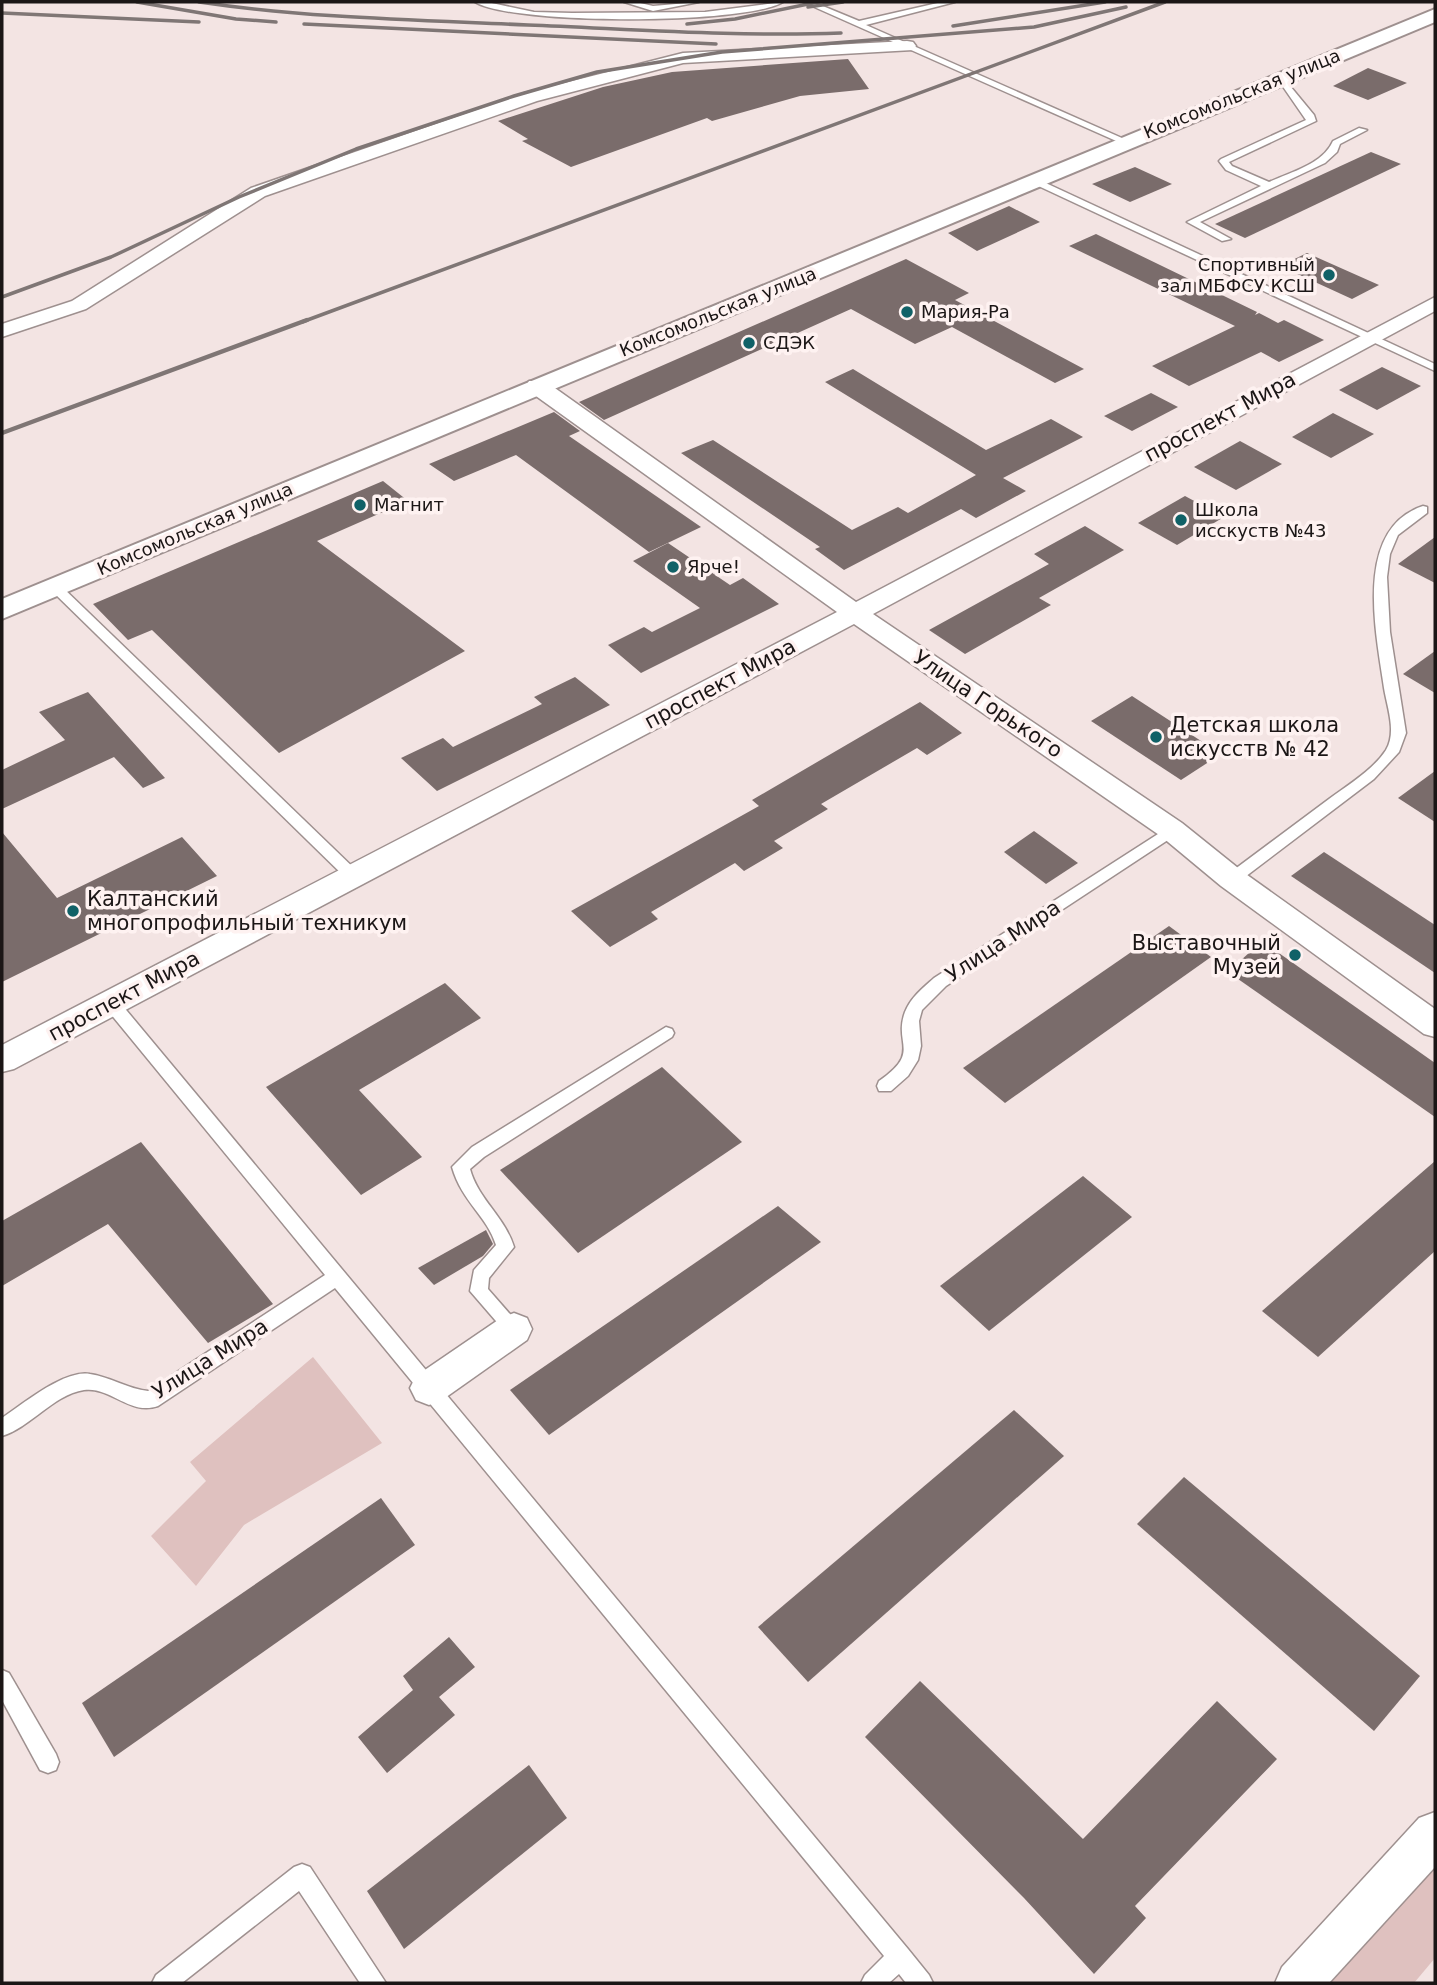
<svg xmlns="http://www.w3.org/2000/svg" width="1437" height="1985" font-family="'DejaVu Sans',sans-serif">
<rect width="100%" height="100%" fill="#f3e4e3"/>
<g fill="#dfc1bf">
<polygon points="313,1357 382,1443 244,1525 196,1586 151,1536 206,1481 190,1462"/>
<polygon points="1435,1861 1435,1958 1414,1983 1330,1983"/>
</g>
<g fill="#7a6c6b">
<polygon points="848,59 869,89 800,96 712,121 707,118 571,167 522,141 528,139 498,121 603,87 672,72"/>
<polygon points="1368,68 1397,79 1407,83 1368,100 1333,86"/>
<polygon points="1371,152 1401,164 1245,238 1215,224"/>
<polygon points="1135,167 1172,184 1130,202 1092,184"/>
<polygon points="1009,206 1040,222 977,251 948,233"/>
<polygon points="1096,234 1257,312 1255,315 1259,313 1278,323 1284,320 1324,340 1279,362 1261,352 1189,386 1152,366 1235,326 1069,246"/>
<polygon points="1307,253 1379,285 1352,299 1280,266"/>
<polygon points="906,259 969,293 955,300 1084,369 1055,383 952,327 915,344 851,309 604,420 579,402"/>
<polygon points="1382,367 1421,386 1377,410 1339,390"/>
<polygon points="853,369 986,450 1051,419 1083,437 1003,478 1026,491 976,518 961,509 844,570 815,549 820,547 681,453 713,440 852,530 898,507 908,513 976,475 825,382"/>
<polygon points="1151,393 1178,407 1132,431 1104,416"/>
<polygon points="554,412 580,431 569,436 701,527 649,552 516,455 454,481 429,464"/>
<polygon points="1333,413 1374,434 1331,458 1292,437"/>
<polygon points="1240,441 1282,464 1236,490 1194,467"/>
<polygon points="383,481 408,501 317,541 465,651 279,753 152,630 128,640 93,604"/>
<polygon points="1185,496 1224,517 1177,545 1138,523"/>
<polygon points="1085,526 1124,550 1039,598 1051,605 965,654 929,630 1049,564 1034,554"/>
<polygon points="1435,537 1435,583 1398,564"/>
<polygon points="668,543 730,585 743,578 779,604 641,673 608,645 644,627 652,632 700,608 633,561"/>
<polygon points="1435,651 1435,693 1403,674"/>
<polygon points="575,677 610,705 437,791 401,758 443,738 453,747 542,704 534,697"/>
<polygon points="88,692 165,778 143,788 114,757 2,809 2,770 65,740 39,712"/>
<polygon points="1132,696 1221,754 1181,780 1091,721"/>
<polygon points="920,702 962,733 927,755 917,748 821,804 828,809 774,841 783,848 744,871 735,863 651,912 658,919 610,947 571,911 759,806 752,800"/>
<polygon points="1435,771 1435,822 1398,798"/>
<polygon points="1034,831 1078,863 1046,884 1004,852"/>
<polygon points="2,832 57,898 182,837 217,876 2,982"/>
<polygon points="1324,852 1435,925 1435,973 1291,876"/>
<polygon points="1169,926 1211,957 1005,1103 963,1068"/>
<polygon points="1262,941 1435,1063 1435,1117 1228,972"/>
<polygon points="445,983 481,1018 359,1090 422,1157 361,1195 266,1087"/>
<polygon points="662,1067 742,1142 578,1253 500,1170"/>
<polygon points="141,1142 273,1304 208,1343 108,1224 2,1286 2,1221"/>
<polygon points="1435,1161 1435,1251 1318,1357 1262,1311"/>
<polygon points="1083,1176 1132,1217 989,1331 940,1286"/>
<polygon points="778,1206 821,1242 549,1435 510,1390"/>
<polygon points="486,1230 493,1244 483,1256 434,1285 418,1268"/>
<polygon points="1014,1410 1064,1456 808,1682 758,1627"/>
<polygon points="1184,1477 1420,1676 1374,1731 1137,1524"/>
<polygon points="381,1498 415,1545 114,1757 82,1703"/>
<polygon points="449,1637 475,1667 439,1697 455,1715 387,1773 358,1737 413,1690 403,1676"/>
<polygon points="920,1681 1083,1839 1217,1701 1277,1759 1135,1906 1146,1918 1094,1974 1024,1898 865,1737"/>
<polygon points="529,1765 567,1818 404,1949 367,1891"/>
</g>
<g fill="none" stroke-linecap="round" stroke-linejoin="round">
<g stroke="#9e908f" stroke-width="3">
<g id="lane">
<path d="M475 2H487L534 12 572 13 705 12 783 2C746 25 512 25 475 2Z"/>
<polygon points="624,2 636,2 653,6 699,2 653,11"/>
<polygon points="803,2 813,2 859,21 942,2 955,2 866,25 1131,142 1123,144"/>
<path d="M1281 75 1314 115 1316 121 1229 162 1232 166 1269 182C1291 172 1323 164 1333 141L1359 128 1367 130 1340 144 1337 152 1325 163 1200 222 1231 239 1222 241 1187 222 1261 186 1226 170 1219 161 1221 159 1306 120 1277 78Z"/>
<polygon points="1035,178 1435,364 1435,371 1032,183 1030,181"/>
<path d="M1423 506 1427 507V513L1398 535 1390 554 1387 577 1390 632 1406 733 1399 752 1374 779 1237 883H1227L1225 879 1227 875C1261 850 1295 824 1329 799 1348 785 1373 770 1386 750 1397 732 1387 707 1384 688 1376 633 1353 529 1423 506Z"/>
<polygon points="56,584 60,585 359,873 361,877 359,881 349,881 52,591 52,585"/>
<path d="M1172 825 1177 826 1179 830 1177 834 946 986 922 1010 919 1021 921 1046 918 1060 908 1076 891 1091H879L877 1086 879 1081C922 1051 893 1045 905 1012 911 997 923 988 934 978Z"/>
<path d="M111 997 117 999 908 1949 929 1975 933 1983H906L899 1974 889 1983H861L865 1975 884 1956 335 1288 158 1406C130 1416 110 1386 84 1390 53 1395 31 1427 2 1436V1418C23 1404 65 1369 90 1374 111 1377 128 1389 148 1391L325 1275 105 1007 103 1003Z"/>
<path d="M666 1027 672 1029 674 1033 672 1037 484 1157 470 1169C478 1199 505 1217 514 1247L489 1278 488 1289 523 1329 520 1335 514 1337 508 1335 470 1291 474 1270 496 1245C487 1216 462 1202 452 1167L472 1147Z"/>
<polygon points="2,1670 9,1673 56,1754 59,1762 56,1770 48,1773 40,1770 2,1700"/>
<polygon points="302,1864 310,1867 386,1983 360,1983 299,1891 182,1983 152,1983 156,1975 294,1867"/>
</g>
</g>
<g stroke="#9e908f" stroke-width="3">
<g id="street">
<polygon points="907,41 913,42 916,46 913,50 683,63 537,101 265,196 86,309 2,337 2,324 72,301 251,188 525,93 683,53"/>
<polygon points="1435,297 1435,311 873,614 1182,823 1243,872 1435,1009 1435,1037 1424,1034 1221,886 1162,837 854,624 14,1069 2,1072 2,1045 837,612 529,391 526,386 529,381 545,381 856,602"/>
<polygon points="514,1313 527,1318 532,1329 527,1340 442,1400 429,1405 416,1400 410,1388 416,1376 501,1318"/>
<polygon points="1435,1812 1435,1867 1329,1983 1275,1983 1282,1967 1419,1818"/>
</g>
</g>
<g stroke="#9e908f" stroke-width="4">
<polygon id="secondary" points="1435,9 1435,22 2,619 2,599"/>
</g>
<use href="#lane" fill="#fff" fill-rule="evenodd"/>
<use href="#street" fill="#fff" fill-rule="evenodd"/>
<use href="#secondary" fill="#fff" fill-rule="evenodd"/>
<g stroke="#7f7675" stroke-width="3.5">
<polyline points="137,2 236,19 276,22"/>
<path d="M199 2C308 18 418 20 528 25 632 29 736 37 841 33"/>
<polyline points="808,7 843,2"/>
<polyline points="2,13 199,22"/>
<polyline points="304,24 716,44"/>
<polyline points="687,24 735,19 818,2"/>
<polyline points="953,26 1105,2"/>
<polyline points="2,297 111,257 239,197 356,149 514,96 597,72 722,52 1034,27 1126,7"/>
<polyline points="302,322 1165,2"/>
</g>
<polyline stroke="#7f7675" stroke-width="4.5" points="2,433 307,320"/>
</g>
<g fill="#106167" stroke="#fef2f1" stroke-width="2.5">
<circle cx="1329" cy="275" r="7"/>
<circle cx="907" cy="312" r="7"/>
<circle cx="749" cy="343" r="7"/>
<circle cx="360" cy="505" r="7"/>
<circle cx="1181" cy="520" r="7"/>
<circle cx="673" cy="567" r="7"/>
<circle cx="1156" cy="737" r="7"/>
<circle cx="73" cy="911" r="7"/>
<circle cx="1295" cy="955" r="7"/>
</g>
<g text-anchor="middle" stroke-width="7" stroke-linejoin="round" paint-order="stroke">
<g font-size="18" fill="#1b1616" stroke="#fef2f1">
<text transform="translate(1242 94) rotate(-22)" y="6">Комсомольская улица</text>
<text transform="translate(718 312) rotate(-22)" y="6">Комсомольская улица</text>
<text transform="translate(195 529) rotate(-23)" y="6">Комсомольская улица</text>
</g>
<g font-size="18" fill="#1b1616" stroke="#fef2f1" text-anchor="start">
<text x="1315" y="271" text-anchor="end">Спортивный<tspan x="1315" dy="21">зал МБФСУ КСШ</tspan></text>
<text x="921" y="318">Мария-Ра</text>
<text x="763" y="349">СДЭК</text>
<text x="374" y="511">Магнит</text>
<text x="1195" y="516">Школа<tspan x="1195" dy="21">исскуств №43</tspan></text>
<text x="687" y="573">Ярче!</text>
</g>
<g font-size="21" fill="#1b1616" stroke="#fef2f1">
<text transform="translate(1220 417) rotate(-28)" y="7">проспект Мира</text>
<text transform="translate(720 684) rotate(-28)" y="7">проспект Мира</text>
<text transform="translate(988 704) rotate(34)" y="7">Улица Горького</text>
<text transform="translate(1003 941) rotate(-33)" y="7">Улица Мира</text>
<text transform="translate(124 996) rotate(-28)" y="7">проспект Мира</text>
<text transform="translate(210 1359) rotate(-32)" y="7">Улица Мира</text>
</g>
<g font-size="21" fill="#1b1616" stroke="#fef2f1" text-anchor="start">
<text x="1170" y="732">Детская школа<tspan x="1170" dy="24">искусств № 42</tspan></text>
<text x="87" y="906">Калтанский<tspan x="87" dy="24">многопрофильный техникум</tspan></text>
<text x="1281" y="950" text-anchor="end">Выставочный<tspan x="1281" dy="24">Музей</tspan></text>
</g>
</g>
<rect width="1437" height="1985" fill="none" stroke="#1b1616" stroke-width="7"/>
</svg>
